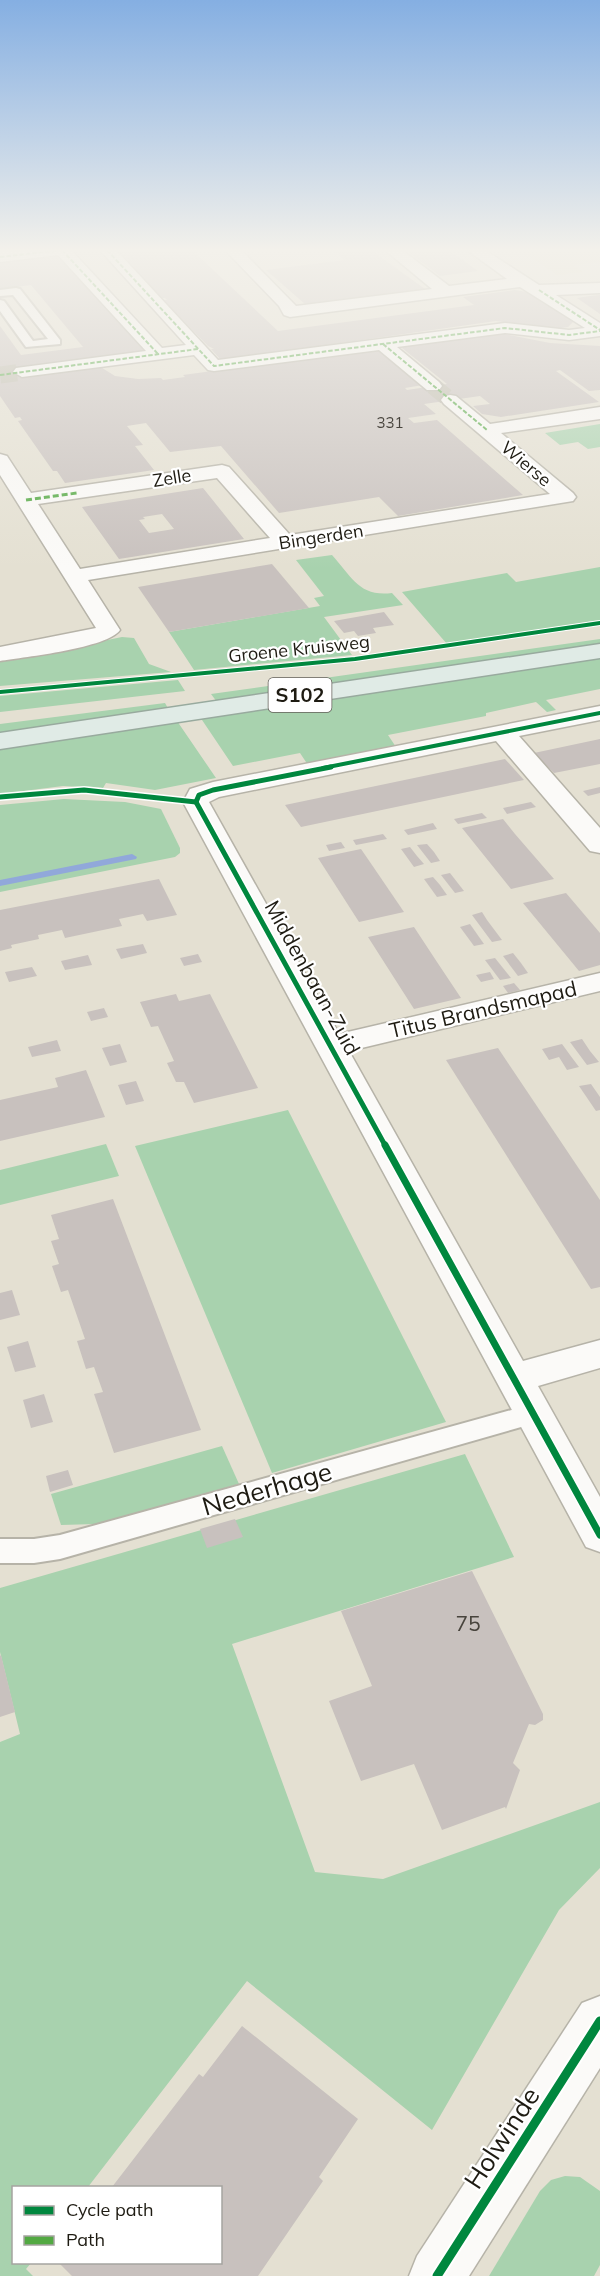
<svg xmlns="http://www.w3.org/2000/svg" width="600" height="2276" font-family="Mulish,sans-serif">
<rect width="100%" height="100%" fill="#e4e0d2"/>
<polygon fill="#e2dcc4" points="520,250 600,250 600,262 574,265 583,272 557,275"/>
<g fill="#a8d2ae">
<polygon points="600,424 600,447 588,449 578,442 560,445 545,433"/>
<path d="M332 555C352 577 359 597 392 593L403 605 324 617 352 655 194 670 169 632 320 606 314 598 324 596 296 560Z"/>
<polygon points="600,567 600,620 447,644 402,592 507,573 516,582"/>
<polygon points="122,637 134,638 149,664 171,672 0,686 0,662"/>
<polygon points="600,639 600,646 217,702 211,694"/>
<polygon points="600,654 600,689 546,700 556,710 547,712 536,702 486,713 486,716 388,735 396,747 308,765 300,753 233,766 198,714"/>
<polygon points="178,680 185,691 0,712 0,696"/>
<polygon points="165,703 169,710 0,733 0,724"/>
<polygon points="175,718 216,778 155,790 106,783 103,788 63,786 0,794 0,746"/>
<polygon points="64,799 125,802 161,809 180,848 180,853 175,857 0,892 0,805"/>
<polygon points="288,1110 446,1422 272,1473 135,1146"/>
<polygon points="106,1144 119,1176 0,1205 0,1170"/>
<polygon points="222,1446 239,1484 96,1524 61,1525 51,1494"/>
<polygon points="465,1454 514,1557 232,1644 315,1872 383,1879 600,1802 600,1868 559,1910 432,2130 247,1981 88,2187 14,2188 14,2262 31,2263 26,2269 33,2276 0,2276 0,1742 20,1734 0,1652 0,1588"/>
<polygon points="565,2176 580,2177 600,2191 600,2265 594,2276 489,2276 540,2191 551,2180"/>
</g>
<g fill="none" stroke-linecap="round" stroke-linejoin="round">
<polygon fill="#91a8da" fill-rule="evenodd" points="132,854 137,857 136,859 0,886 0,880"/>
</g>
<g fill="#c8c1be" fill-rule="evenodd">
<polygon points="115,250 192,250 278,331 474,305 463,297 515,290 533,293 574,321 568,327 554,329 496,321 221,360 211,349 214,349 208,346 163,300 167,300 165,298 161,298 126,261 129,261"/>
<polygon points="333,250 371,250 425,289 305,304 266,270 345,260"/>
<polygon points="406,250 449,250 478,271 440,276"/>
<polygon points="60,253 147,351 108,355 99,366 115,376 138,379 161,378 163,380 185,377 183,375 372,349 382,351 423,385 405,388 407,390 447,384 402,348 406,344 494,332 550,343 600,346 600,390 589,391 560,370 556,371 599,402 501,417 482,414 473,406 490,404 480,396 424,404 436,414 408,418 414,423 437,420 523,495 398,516 379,497 279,513 221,446 170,452 146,423 127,426 143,445 135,446 154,470 65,483 57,471 53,471 18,421 22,420 20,417 15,418 0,396 0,326 21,355 83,347 31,285 0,289 0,260"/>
<polygon points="600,295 600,314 577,298 590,296"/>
<path d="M203 488 244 539 119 559 82 507ZM162 514 174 529 149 533 139 520 145 519 143 517Z"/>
<polygon points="272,564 309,608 169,632 138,587"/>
<polygon points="384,612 394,625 373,628 376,633 358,636 354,631 344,633 334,621"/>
<polygon points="600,739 600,764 554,773 534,753"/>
<polygon points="505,759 524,780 301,827 285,805"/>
<polygon points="600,787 600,793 588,796 583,791"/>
<polygon points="531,802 536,807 507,814 503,808"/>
<polygon points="482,813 487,818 458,824 454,819"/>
<polygon points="503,819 515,834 554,879 511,889 462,828"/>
<polygon points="433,823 437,829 408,835 404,830"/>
<polygon points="383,834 387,839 356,845 353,840"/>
<polygon points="341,842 345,848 329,851 326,845"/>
<polygon points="427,844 434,852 440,861 431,863 417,845"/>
<polygon points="410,847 417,856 424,864 414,867 401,849"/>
<polygon points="361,849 372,865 404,912 359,922 318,858"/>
<polygon points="450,873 464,891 455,893 441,875"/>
<polygon points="433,877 440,885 447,895 437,897 424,879"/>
<polygon points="159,879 177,915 147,921 143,914 119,919 122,926 65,938 62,930 38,935 39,939 11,945 12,948 0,951 0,910"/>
<polygon points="566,893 600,933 600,965 579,971 523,903"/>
<polygon points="482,912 487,920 502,940 492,942 472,915"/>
<polygon points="470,924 484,944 474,946 460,927"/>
<polygon points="414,927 437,962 461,998 414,1009 368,937"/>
<polygon points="143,944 147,953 121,959 116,949"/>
<polygon points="513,953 521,963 528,973 518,976 503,956"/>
<polygon points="198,954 202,962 184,966 180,958"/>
<polygon points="88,955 92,965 65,970 61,961"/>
<polygon points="495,958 511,978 500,980 485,960"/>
<polygon points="32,967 37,976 9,982 5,972"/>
<polygon points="490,972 494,979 481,982 476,975"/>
<polygon points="514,983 520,990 508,993 503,986"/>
<polygon points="176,994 179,1001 210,994 258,1088 194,1103 184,1082 176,1082 167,1063 174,1061 158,1026 151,1027 140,1002"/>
<polygon points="104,1008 108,1017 91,1021 87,1012"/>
<polygon points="582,1039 590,1051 599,1062 587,1065 570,1042"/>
<polygon points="57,1040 61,1051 32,1057 28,1047"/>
<polygon points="120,1044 127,1062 110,1066 102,1048"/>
<polygon points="562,1044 570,1055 579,1067 567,1070 559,1057 549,1060 542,1049"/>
<polygon points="498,1048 600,1200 600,1287 591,1289 446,1060"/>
<polygon points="86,1070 105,1117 0,1141 0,1100 58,1087 55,1078"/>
<polygon points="136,1081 144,1101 126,1105 118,1085"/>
<polygon points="591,1084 600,1097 600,1110 596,1111 579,1086"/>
<polygon points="113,1199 201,1430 114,1453 94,1394 103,1392 94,1367 86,1369 77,1341 85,1339 68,1290 61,1292 52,1266 59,1264 51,1241 59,1239 51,1215"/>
<polygon points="12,1290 20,1315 0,1320 0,1293"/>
<polygon points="28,1341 36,1367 15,1372 7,1347"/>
<polygon points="44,1394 53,1422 31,1428 23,1400"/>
<polygon points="68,1470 73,1485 50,1492 46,1476"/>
<polygon points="235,1519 243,1537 207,1548 200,1529"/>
<polygon points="472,1571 543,1714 543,1720 535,1725 529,1724 513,1763 520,1770 506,1809 505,1807 442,1830 414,1764 361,1781 329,1701 372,1686 341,1611"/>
<polygon points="1,1655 15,1712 0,1717 0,1656"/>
<polygon points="242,2026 358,2119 319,2177 323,2181 258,2276 72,2276 58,2262 220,2262 220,2187 112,2187 199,2074 203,2077"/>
</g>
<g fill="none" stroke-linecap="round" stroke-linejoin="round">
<g stroke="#bcb9ac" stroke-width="17" stroke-dasharray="17 9" stroke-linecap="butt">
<polyline points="0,375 22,372"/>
<polyline points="433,386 450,400"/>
</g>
<g stroke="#b6b3a8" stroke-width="4">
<g id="lane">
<polygon points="16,288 20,289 60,340 60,344 26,347 0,311 0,300 4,301 33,341 48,339 13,295 0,296 0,290"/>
<polygon points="533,1404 542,1407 546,1414 542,1421 60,1559 34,1563 0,1563 0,1539 34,1539 60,1535"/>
</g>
</g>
<g stroke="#b6b3a8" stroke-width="3">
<g id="street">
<polygon points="18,250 71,250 162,348 186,345 100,250 116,250 218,360 505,323 569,330 585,328 520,287 290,317 284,315 279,306 225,250 241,250 296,306 432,289 385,250 402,250 449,286 507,279 467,250 485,250 539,285 600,283 600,293 556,295 600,323 600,336 569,340 505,333 397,347 439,382 442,386 439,390 427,390 379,350 214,371 208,370 194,355 22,377 13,372 16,368 146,351 58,255 0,262 0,252"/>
<path d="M450 395 456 396 490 424 600 407V419L501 433 573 493 576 497 573 501 88 580 120 630C108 648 25 657 0 661V647L96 628 0 475V454L7 456 31 493 222 465 229 467 290 535 550 494 444 404 441 400 444 396ZM217 478 270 538 80 569 38 504Z"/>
<polygon points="600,706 600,720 519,736 600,828 600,853 590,851 496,741 219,797 209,802 339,1034 600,973 600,991 349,1051 523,1361 600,1340 600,1368 538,1386 600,1497 600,1552 586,1547 183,802 190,789 213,782"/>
<polygon points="600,1996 600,2068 469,2276 409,2276 417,2256 582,2003"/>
</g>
</g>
<g stroke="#98aa9e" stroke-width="3">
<polygon id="primary" points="600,644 600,658 0,749 0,733"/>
</g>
<use href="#lane" fill="#fbfaf8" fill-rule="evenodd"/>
<use href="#street" fill="#fbfaf8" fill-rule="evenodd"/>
<use href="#primary" fill="#e0ebe6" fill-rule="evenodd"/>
<g stroke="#52a942" stroke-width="2" stroke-dasharray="4.5 2" stroke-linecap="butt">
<polyline points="62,250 158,354"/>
<polyline points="107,250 214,366 505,328 569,335 600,331"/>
<polyline points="0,257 62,250"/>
<polyline points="539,290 600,330"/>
<polyline points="383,344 487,430"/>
<polyline points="0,375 198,349"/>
</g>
<polyline stroke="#52a942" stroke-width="3" stroke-dasharray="6 3" stroke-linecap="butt" points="26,500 77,493"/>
<g stroke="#fff" stroke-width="6">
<g id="cycleway-far3">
<polyline points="0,692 355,659 600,623"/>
<polyline points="323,768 600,713"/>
</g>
</g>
<g stroke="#fff" stroke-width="8">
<g id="cycleway-far2">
<polyline points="0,797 84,790 196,802"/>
<polyline points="196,802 386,1147"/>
<polyline points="196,802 199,795 213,790 331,767"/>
</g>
</g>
<g stroke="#fff" stroke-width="10">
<polyline id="cycleway-far1" points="385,1145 600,1535"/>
</g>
<g stroke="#fff" stroke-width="13">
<polyline id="cycleway" points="437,2276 600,2021"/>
</g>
<use href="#cycleway-far3" stroke="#00873e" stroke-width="4"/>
<use href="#cycleway-far2" stroke="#00873e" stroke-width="5"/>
<use href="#cycleway-far1" stroke="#00873e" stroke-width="7"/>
<use href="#cycleway" stroke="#00873e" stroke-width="9"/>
</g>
<linearGradient id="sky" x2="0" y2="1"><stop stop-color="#85afe2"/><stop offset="0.44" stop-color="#f3f1eb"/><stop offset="1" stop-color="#f3f1eb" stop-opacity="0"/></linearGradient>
<rect width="600" height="569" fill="url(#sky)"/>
<g text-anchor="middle" stroke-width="4.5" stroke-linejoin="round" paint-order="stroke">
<g font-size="15" fill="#48443d">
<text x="390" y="428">331</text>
</g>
<g font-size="18" fill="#1e1b12" stroke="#fff">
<text transform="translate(526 464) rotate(40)" y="6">Wierse</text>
<text transform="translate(172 478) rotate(-9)" y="6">Zelle</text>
<text transform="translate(321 537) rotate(-9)" y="6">Bingerden</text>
<text transform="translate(299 649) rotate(-6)" y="6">Groene Kruisweg</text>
</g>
<rect fill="#fff" stroke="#625f59" stroke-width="1.5" x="268.5" y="678" width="63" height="34" rx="4.5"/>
<g font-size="20" font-weight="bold" fill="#1e1b12">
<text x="300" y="702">S102</text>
</g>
<g font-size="21" fill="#1e1b12" stroke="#fff">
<text transform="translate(312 978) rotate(61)" y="7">Middenbaan-Zuid</text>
<text transform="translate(483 1010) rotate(-13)" y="7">Titus Brandsmapad</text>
</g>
<g font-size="21" fill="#48443d">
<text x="468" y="1631">75</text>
</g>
<g font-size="26" fill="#1e1b12" stroke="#fff">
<text transform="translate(267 1489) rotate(-16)" y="9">Nederhage</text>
<text transform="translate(502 2138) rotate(-57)" y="9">Holwinde</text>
</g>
</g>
<rect x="12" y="2186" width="210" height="78" fill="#ffffff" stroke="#a5a4a0" stroke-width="1.5"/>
<rect x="24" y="2206" width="30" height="9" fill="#00873e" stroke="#a5a4a0" stroke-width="1.5"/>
<text x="66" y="2216" font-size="18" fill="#1e1b12">Cycle path</text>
<rect x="24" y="2236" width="30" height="9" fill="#52a942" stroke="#a5a4a0" stroke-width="1.5"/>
<text x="66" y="2246" font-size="18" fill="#1e1b12">Path</text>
</svg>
